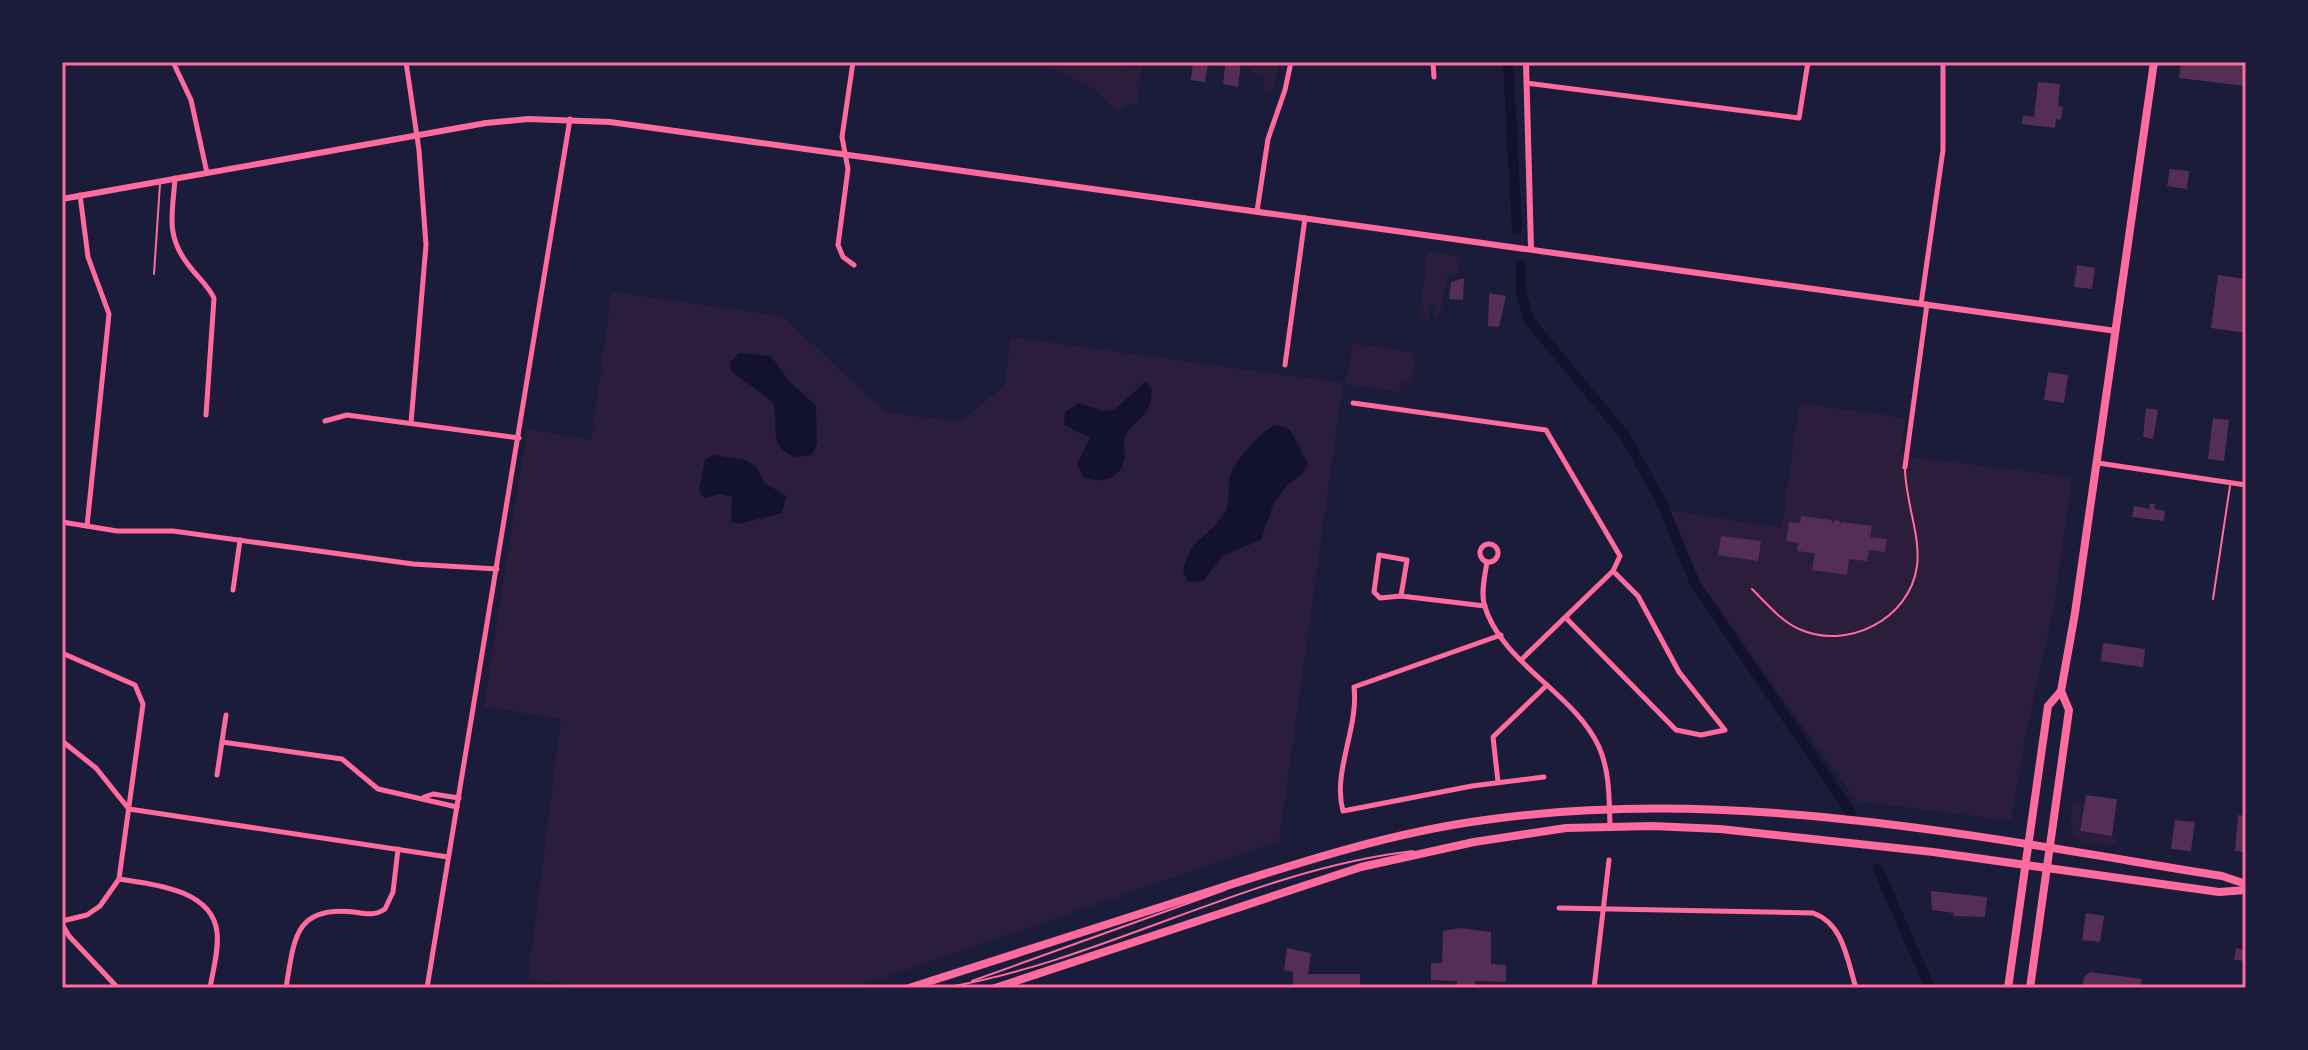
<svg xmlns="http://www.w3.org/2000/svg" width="2308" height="1050" font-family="'Roboto Condensed',sans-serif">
<rect width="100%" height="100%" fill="#1b1b3a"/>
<g fill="#2a1e3b">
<polygon points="1039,62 1103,62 1138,68 1142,62 1137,104 1124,106 1118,112 1097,91"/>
<polygon points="1246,62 1279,62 1273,92 1264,91 1265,76 1253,73"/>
<polygon points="1428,252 1460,256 1457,274 1448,273 1439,318 1432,316 1437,308 1432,303 1428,307 1430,319 1419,318"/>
<polygon points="612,292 782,316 887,413 961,421 1005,385 1011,337 1343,383 1279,841 854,988 592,988 528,979 561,719 484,707 527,429 591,440"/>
<polygon points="1353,343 1416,353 1411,383 1402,382 1400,392 1346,384"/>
<polygon points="1799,403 1906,418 1901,452 1912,457 2072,477 2054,607 2027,728 2011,821 1856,801 1699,581 1670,510 1782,528"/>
<path d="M2073 800 2082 803 2079 832 2116 837 2118 846C2076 840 2066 848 2073 800Z"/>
</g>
<g fill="#12122b">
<path d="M739 353 771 356 789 381 816 406 817 444 812 455 795 457C766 445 780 425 773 402L731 371 730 363Z"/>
<path d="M1145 382 1151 386C1155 413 1135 419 1126 435 1122 441 1125 447 1125 454 1124 478 1103 485 1083 477L1077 464 1090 438 1064 425 1065 412 1079 403 1102 411 1114 410Z"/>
<path d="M1278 425 1290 430 1308 463 1302 474 1287 485 1273 505 1261 540 1224 555 1203 581 1188 582 1183 572C1189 538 1209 538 1225 513 1231 502 1227 488 1230 476 1233 463 1265 425 1278 425Z"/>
<polygon points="714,455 746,460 756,467 765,483 786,496 782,513 739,524 731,522 732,497 719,494 705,498 699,491 705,460"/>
</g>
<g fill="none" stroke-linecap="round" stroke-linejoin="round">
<g stroke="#12122b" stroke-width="10">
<polyline points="1508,62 1517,229"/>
<polyline points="1521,265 1521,291 1529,320 1625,436 1660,499 1695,583 1851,813"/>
<polyline points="1878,869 1930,988"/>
</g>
</g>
<g fill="#542f53">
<polygon points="1193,62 1241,62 1238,87 1223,84 1225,66 1208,64 1205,82 1191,80"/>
<polygon points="2181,62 2246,63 2246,86 2179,78"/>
<polygon points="2038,82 2060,84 2058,106 2063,107 2061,120 2056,119 2055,128 2022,124 2023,115 2034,117"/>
<polygon points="2170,169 2189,171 2187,189 2167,186"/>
<polygon points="2077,265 2095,268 2092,289 2074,287"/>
<polygon points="2218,275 2246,279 2246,333 2211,328"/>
<polygon points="1464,278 1463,300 1449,299 1451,282"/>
<polygon points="1489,293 1506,296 1499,327 1488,326"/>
<polygon points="2048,372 2068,375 2064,403 2044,400"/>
<polygon points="2146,408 2158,410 2153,439 2143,437"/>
<polygon points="2213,418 2229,420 2224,461 2208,459"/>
<polygon points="2150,504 2155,504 2154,509 2165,511 2164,521 2132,517 2134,506 2149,509"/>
<polygon points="1801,516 1831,520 1833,525 1834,520 1840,521 1839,526 1842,522 1872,526 1870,537 1887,539 1885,552 1869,550 1867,561 1849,559 1847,575 1812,570 1815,553 1797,551 1798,543 1786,541 1789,522 1800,523"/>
<polygon points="1721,536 1761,541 1758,561 1718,555"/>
<polygon points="2103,643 2145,649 2143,667 2101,661"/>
<polygon points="2086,795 2117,799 2112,836 2080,831"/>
<polygon points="2238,815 2246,816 2246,852 2235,851"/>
<polygon points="2175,820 2195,822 2191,851 2171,849"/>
<polygon points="1931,891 1987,897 1985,917 1953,916 1954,913 1932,910"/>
<polygon points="2086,913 2104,916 2100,942 2082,940"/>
<polygon points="1459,928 1491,932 1491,964 1506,965 1506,982 1475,981 1475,988 1457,988 1457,981 1431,980 1431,963 1442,963 1443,931"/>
<polygon points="1287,948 1311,953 1308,974 1360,974 1360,988 1293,988 1293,972 1284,970"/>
<polygon points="2236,948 2246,950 2246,961 2234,960"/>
<polygon points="2090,972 2142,979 2140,988 2082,988 2084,977"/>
</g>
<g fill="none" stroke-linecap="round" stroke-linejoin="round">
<g stroke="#ff6b9d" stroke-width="2">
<polyline points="154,274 160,184"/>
<path d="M1752 589C1766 603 1781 621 1799 629 1847 651 1910 619 1917 566 1921 536 1905 500 1905 468"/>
<polyline points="2213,599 2230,486"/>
<polyline points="972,981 1225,890"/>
<path d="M943 988C1104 961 1250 870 1413 851"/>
</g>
<g stroke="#ff6b9d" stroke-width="5">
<polyline points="173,62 191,100 207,173"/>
<polyline points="406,62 419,150 426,245 411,423"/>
<polyline points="853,62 842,137 848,169 838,245 843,257 854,265"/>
<polyline points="1433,62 1434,77"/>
<polyline points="1526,83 1799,118 1808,62"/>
<path d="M175 178C173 212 165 234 187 263 196 276 207 284 214 298L206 415"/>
<polyline points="80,195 88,257 109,314 87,526"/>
<polyline points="1257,211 1268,139 1285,90 1291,62"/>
<polyline points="1921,304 1943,150 1943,62"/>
<polyline points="1285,365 1305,218"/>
<polyline points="1353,403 1546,430 1620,556 1613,571 1522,659"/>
<polyline points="325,421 347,415 519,438"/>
<polyline points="2098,463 2246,485"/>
<polyline points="1905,467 1927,304"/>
<polyline points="62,522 117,531 173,531 413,564 497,569"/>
<circle cx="1489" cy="553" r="9"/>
<path d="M1487 562C1485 575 1481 591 1484 604 1501 664 1574 692 1599 747 1610 772 1609 799 1610 826"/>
<polyline points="233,590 240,540"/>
<polyline points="1401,596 1407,560 1379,555 1374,592 1380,598 1401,596 1485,606"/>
<polyline points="1566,618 1676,730 1701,735 1725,730 1679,672 1638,596 1613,571"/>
<path d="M1501 635 1354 687C1359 728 1332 772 1343 811L1472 786 1544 777"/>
<polyline points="62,653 135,685 143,704 119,879 100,906 87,915 62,921"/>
<polyline points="62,741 96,768 128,808"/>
<polyline points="222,742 342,759 378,789 457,807"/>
<polyline points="217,775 226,715"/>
<polyline points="1498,782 1493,737 1547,685"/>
<polyline points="424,797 433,794 459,798"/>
<polyline points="129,809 448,857"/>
<path d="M119 879C152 884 212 889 217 932 219 950 213 970 210 988"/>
<path d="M1559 908 1813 913C1844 924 1847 960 1856 988"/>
<polyline points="62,924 69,936 118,988"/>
<path d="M286 988C294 940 294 905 354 912 366 914 375 916 385 909L393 892 398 849"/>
<polyline points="427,988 570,119"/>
<polyline points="1594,988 1609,860"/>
</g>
<g stroke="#ff6b9d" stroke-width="6">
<polyline points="1526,62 1531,249"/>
<polyline points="62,199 486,123 528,119 610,122 2116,331"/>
</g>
<g stroke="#ff6b9d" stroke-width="8">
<path d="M909 988C1005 957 1102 926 1198 895 1292 865 1387 833 1485 820 1731 785 1979 837 2222 876L2246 884"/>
<polyline points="995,988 1361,867 1474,842 1566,828 1652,826 1720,829 1933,852 2219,892 2246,890"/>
<polyline points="2008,988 2048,706 2061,691 2075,613 2154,62"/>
<polyline points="2030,988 2069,710 2061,691"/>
</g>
</g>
<rect width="2308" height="1050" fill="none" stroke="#1b1b3a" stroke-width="128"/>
<rect x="64" y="64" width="2180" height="922" fill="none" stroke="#ff6b9d" stroke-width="3"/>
</svg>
